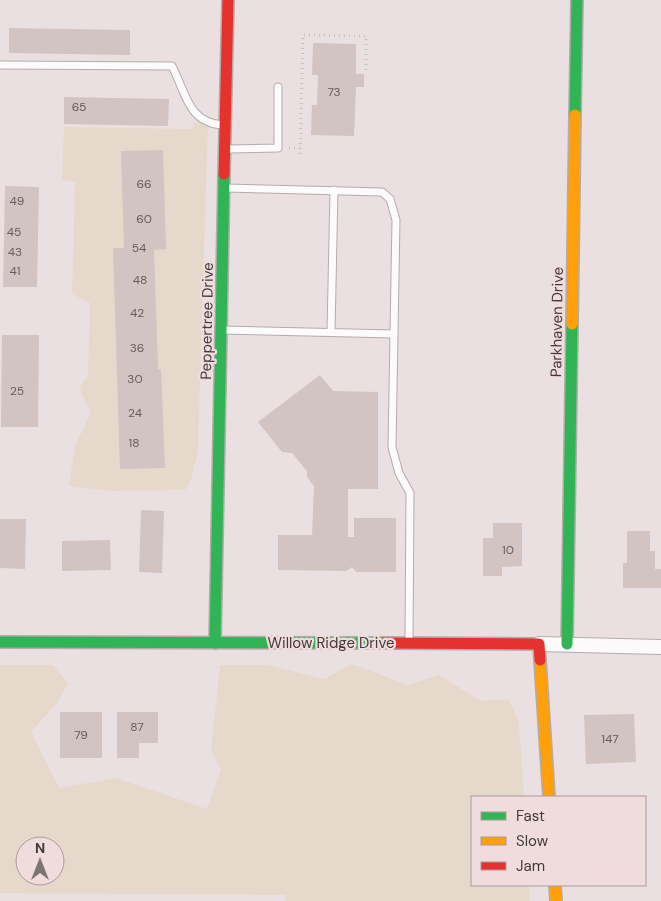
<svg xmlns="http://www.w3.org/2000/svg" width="661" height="901" font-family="'DM Sans',sans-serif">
<rect width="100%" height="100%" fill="#ebe0e1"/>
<g fill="#e7d8cc" fill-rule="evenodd">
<polygon points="199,117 208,121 198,450 191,480 185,490 110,491 69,486 75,446 91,413 79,388 88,376 90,303 72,294 75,182 62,180 64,127 191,129"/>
<path d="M352 664 408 685 439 675 481 701 509 699 519 723 524 797H472V885H529L530 901H286L285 895 0 893V665H53L68 684 57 703 31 732 59 788 116 778 207 809 221 769 211 751 220 665H268L324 679ZM25 846H55V876H25Z"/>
</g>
<g fill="#d1c4c2">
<polygon points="9,28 130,30 130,55 9,53"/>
<polygon points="313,43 356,44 356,74 364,74 364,87 356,87 354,136 311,135 312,105 317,105 318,75 312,75"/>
<polygon points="64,97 169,99 168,126 64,124"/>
<polygon points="163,150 166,249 154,250 158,369 161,369 165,468 120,469 113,248 124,248 121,151"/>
<polygon points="5,186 39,187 37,287 3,287"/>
<polygon points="2,335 39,335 38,427 1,427"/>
<polygon points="320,375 333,391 378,392 378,489 348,489 348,537 354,537 354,518 396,518 396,572 356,572 352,567 346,571 278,570 278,535 312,535 314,486 307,477 307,471 292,453 282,452 258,422"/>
<polygon points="141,510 164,511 162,573 139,572"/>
<polygon points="0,519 26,519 25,569 0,568"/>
<polygon points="493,523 522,523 522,566 502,567 502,576 483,576 483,538 493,538"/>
<polygon points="627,531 650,531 650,551 655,551 655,569 661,569 661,588 623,588 623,563 627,563"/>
<polygon points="110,540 111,570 62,571 62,541"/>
<rect x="60" y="712" width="42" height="46"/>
<polygon points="117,712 158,712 158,743 139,743 139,758 117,758"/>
<polygon points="634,714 636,762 586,764 584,715"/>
</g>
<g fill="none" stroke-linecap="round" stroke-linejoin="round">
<g stroke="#b4acac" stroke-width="9">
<g id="lane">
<path d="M0 65 172 66C186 93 188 123 223 125"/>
<polyline points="228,149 278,148 278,87"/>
<polyline points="225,188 382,192 390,199 396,220 392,447 399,473 410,493 409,641"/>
<polyline points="222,330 394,334"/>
<polyline points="331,332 334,190"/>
</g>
</g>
<g stroke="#b4acac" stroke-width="16">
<polyline id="street" points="539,644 661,647"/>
</g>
<g stroke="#b4acac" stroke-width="14">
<g id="fast">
<polyline points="575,115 577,0"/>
<polyline points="0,642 384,643"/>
<polyline points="215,643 224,174"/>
<polyline points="567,644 572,324"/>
</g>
</g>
<g stroke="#b4acac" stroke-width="14">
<g id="slow">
<polyline points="572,324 575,115"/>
<polyline points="540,660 549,797"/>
<polyline points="555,885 556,901"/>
</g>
</g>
<g stroke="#b4acac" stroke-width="14">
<g id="jam">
<polyline points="224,174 228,0"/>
<polyline points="384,643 539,644 540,660"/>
</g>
</g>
<g stroke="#c7c3c3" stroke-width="3" stroke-dasharray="1 4" stroke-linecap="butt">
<polyline points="289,148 301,148"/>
<polyline points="300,154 303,35 366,36 366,71"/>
</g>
<use href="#lane" stroke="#fcfafa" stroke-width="7"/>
<use href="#street" stroke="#fcfafa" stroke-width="14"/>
<use href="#fast" stroke="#30b455" stroke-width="11"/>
<use href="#slow" stroke="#ff9f0a" stroke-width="11"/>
<use href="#jam" stroke="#e5322d" stroke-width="11"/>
</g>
<g text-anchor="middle" stroke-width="4.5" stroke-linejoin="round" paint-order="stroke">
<g font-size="12" fill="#665c5c">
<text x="334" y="96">73</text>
<text x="79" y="111">65</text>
<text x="144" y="188">66</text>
<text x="17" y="205">49</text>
<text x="144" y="223">60</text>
<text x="14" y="236">45</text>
<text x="139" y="252">54</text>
<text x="15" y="256">43</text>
<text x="15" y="275">41</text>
<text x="140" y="284">48</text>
<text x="137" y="317">42</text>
<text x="137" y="352">36</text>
<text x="135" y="383">30</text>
<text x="17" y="395">25</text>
<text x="135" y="417">24</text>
<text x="134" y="447">18</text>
<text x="508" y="554">10</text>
<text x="137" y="731">87</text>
<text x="81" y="739">79</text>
<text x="610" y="743">147</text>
</g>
<g font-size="15" fill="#423a3a" stroke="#f0dbdd">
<text transform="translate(207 321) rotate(-89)" y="5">Peppertree Drive</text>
<text transform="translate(557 322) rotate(-89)" y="5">Parkhaven Drive</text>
<text x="331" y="648">Willow Ridge Drive</text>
</g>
</g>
<rect x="471" y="796" width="175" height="90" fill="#f0dbdd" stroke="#aa9b9c"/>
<rect x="481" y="812" width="25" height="8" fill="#30b455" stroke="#aa9b9c"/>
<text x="516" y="821" font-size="15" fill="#423a3a">Fast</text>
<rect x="481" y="837" width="25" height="8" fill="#ff9f0a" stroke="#aa9b9c"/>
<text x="516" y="846" font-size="15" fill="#423a3a">Slow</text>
<rect x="481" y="862" width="25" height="8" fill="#e5322d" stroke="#aa9b9c"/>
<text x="516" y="871" font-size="15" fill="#423a3a">Jam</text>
<g transform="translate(40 861)"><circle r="24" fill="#f0dbdd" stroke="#aa9b9c"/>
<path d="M0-4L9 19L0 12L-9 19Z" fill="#7d7474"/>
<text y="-8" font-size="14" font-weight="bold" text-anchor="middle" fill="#423a3a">N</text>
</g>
</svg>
